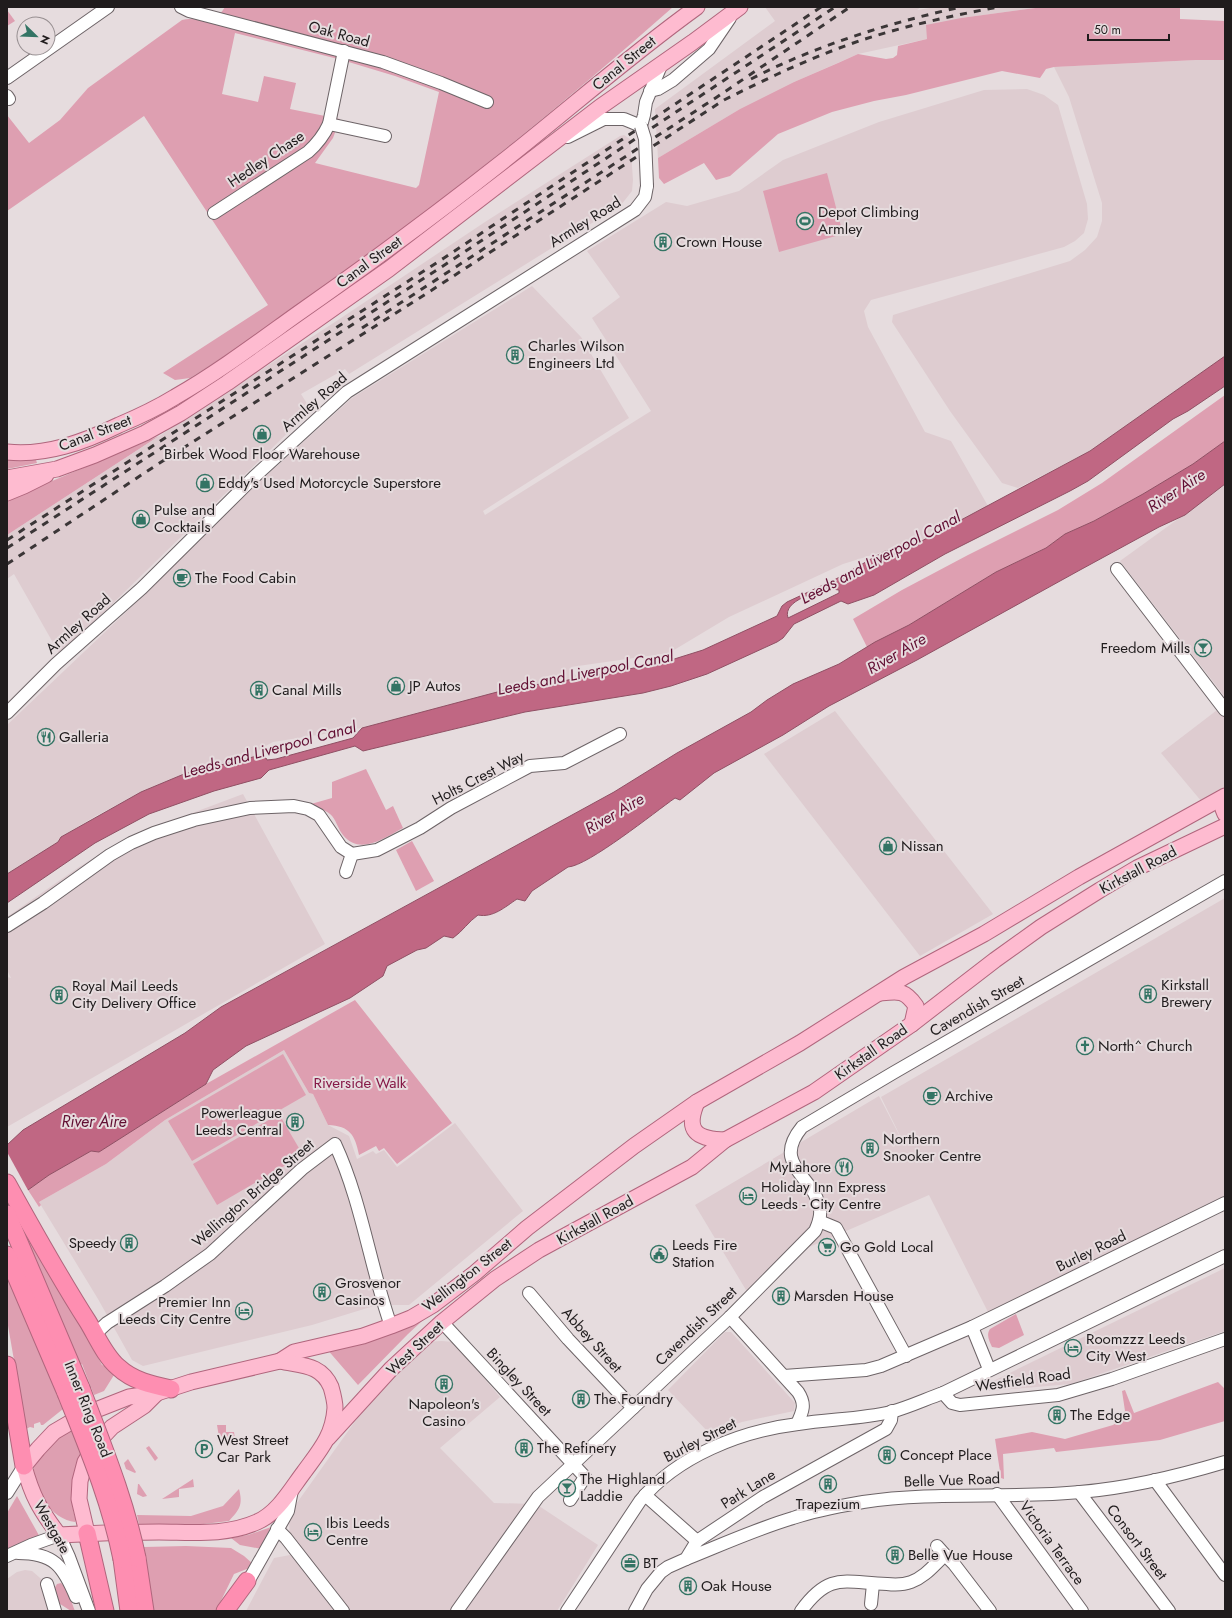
<svg xmlns="http://www.w3.org/2000/svg" width="1232" height="1618" font-family="Jost,sans-serif">
<rect width="100%" height="100%" fill="#e6dcde"/>
<g fill="#deccd0">
<polygon points="765,7 921,7 917,10 936,7 1043,7 961,18 927,39 858,54 794,82 740,109 658,158 655,109 775,21"/>
<polygon points="1196,60 1225,60 1225,356 1090,451 1018,488 1002,483 950,411 892,322 893,315 1070,261 1085,250 1097,237 1102,221 1102,203 1069,97 1054,67"/>
<polygon points="1027,89 1044,95 1058,105 1087,204 1088,219 1084,233 1075,241 1064,247 871,300 864,311 868,327 925,432 951,441 988,506 903,551 885,551 843,564 729,617 669,653 571,667 577,678 516,687 362,728 273,742 260,749 257,754 257,756 184,774 141,792 94,817 61,837 59,842 7,874 7,725 124,614 236,503 352,398 532,286 581,337 629,418 483,511 485,515 651,411 592,318 620,297 587,251 666,202 687,206 739,191 783,160 879,122 984,90"/>
<polygon points="624,135 630,139 633,180 632,191 621,205 349,374 345,369 301,394 311,410 60,655 14,574 7,579 7,535 335,322 485,222 620,136"/>
<polygon points="1225,485 1225,697 1120,561"/>
<polygon points="1225,704 1225,787 1202,802 1161,753"/>
<polygon points="835,711 993,914 920,956 764,754"/>
<polygon points="243,794 325,944 7,1127 7,977 11,978 7,970 7,917 79,867 131,836"/>
<polygon points="1225,898 1225,1199 988,1312 929,1195 807,1248 752,1300 695,1205 879,1096 908,1152 881,1097"/>
<polygon points="284,1050 309,1093 313,1094 328,1125 349,1136 357,1159 373,1151 376,1154 384,1150 397,1167 455,1123 523,1211 409,1305 377,1305 312,1325 143,1366 132,1360 98,1299 39,1202 106,1164 165,1120"/>
<polygon points="1225,1268 1225,1331 1071,1384 989,1391 987,1384"/>
<polygon points="725,1332 731,1332 795,1403 794,1411 742,1422 709,1433 668,1390"/>
<polygon points="442,1341 453,1342 500,1397 440,1448 494,1503 536,1504 598,1545 557,1611 246,1611 274,1558 290,1555 289,1514 361,1413 425,1342"/>
<polygon points="25,1570 32,1571 47,1584 55,1611 7,1611 7,1579 17,1572"/>
</g>
<g fill="#de9fb1" fill-rule="evenodd">
<path d="M225 7H673C548 118 416 223 280 319 250 340 220 359 190 378L175 380 163 373 268 305 144 116 7 211V115L29 143 60 120 88 88 182 20C201 15 209 32 225 7ZM235 33 342 60 395 76 439 92 419 185 416 188 315 163 333 138 340 119 290 109 296 83 264 76 258 102 222 94Z"/>
<polygon points="1043,7 1180,7 1180,19 1225,21 1225,60 1196,60 1054,67 1046,69 1040,78 1002,71 906,95 874,101 832,112 778,134 730,176 716,180 704,163 664,184 659,178 658,158 740,109 794,82 838,63 858,54 886,59 893,58 897,55 898,46 927,39 926,25 961,18"/>
<polygon points="7,10 15,21 7,26"/>
<polygon points="827,173 843,234 779,252 763,191"/>
<polygon points="1225,395 1225,441 1193,464 1143,494 1094,521 1065,534 1046,548 996,572 909,625 867,647 853,619 902,590 968,555 1058,510 1102,483"/>
<polygon points="159,436 7,535 7,500"/>
<polygon points="7,459 36,460 37,463 7,469"/>
<path d="M366 769 386 810 393 806 403 828C384 838 360 856 343 835 338 829 336 819 330 814 325 810 317 807 311 804L332 798V782Z"/>
<polygon points="412,841 434,881 416,891 396,850"/>
<path d="M355 1000 452 1123 397 1164 384 1148 379 1151 376 1146 359 1155C355 1135 350 1126 328 1125L313 1094 309 1093 284 1050 165 1120 106 1164 39 1202 41 1205 39 1207 28 1190 49 1175 91 1151 99 1152 206 1084Z"/>
<polygon points="283,1054 306,1095 192,1161 168,1121"/>
<polygon points="279,1114 303,1155 217,1205 193,1164"/>
<polygon points="19,1221 61,1290 102,1365 105,1366 114,1375 104,1391 94,1395 82,1364 80,1365"/>
<polygon points="9,1281 63,1409 43,1425 41,1425 40,1422 34,1424 34,1428 30,1427 26,1429 7,1320 7,1282"/>
<polygon points="435,1309 408,1334 358,1385 326,1348"/>
<path d="M1016 1314 1024 1335 999 1348 992 1347C989 1340 986 1335 990 1329Z"/>
<polygon points="1218,1382 1225,1389 1225,1421 1160,1440 1056,1452 1054,1448 1003,1454 1004,1479 1001,1478 995,1439 1032,1432 1065,1439 1113,1425 1120,1420 1125,1411 1122,1391 1125,1390 1134,1413"/>
<polygon points="217,1425 226,1425 226,1432 234,1432 235,1439 219,1437"/>
<path d="M71 1428 82 1454C73 1475 68 1497 76 1520L75 1522C64 1521 52 1512 46 1504 40 1496 31 1473 35 1463 43 1447 58 1438 71 1428Z"/>
<polygon points="149,1446 158,1458 155,1461 146,1448"/>
<polygon points="128,1459 136,1472 135,1473 126,1469 124,1463"/>
<polygon points="193,1479 194,1487 179,1489 179,1497 162,1499"/>
<polygon points="138,1484 139,1484 147,1496 143,1497 137,1494"/>
<path d="M239 1489C243 1505 240 1509 229 1521L195 1525H139L137 1515 191 1516 223 1506Z"/>
<polygon points="17,1496 41,1539 7,1549 7,1513"/>
<polygon points="274,1526 262,1549 240,1545 231,1538 248,1535"/>
<polygon points="186,1546 231,1548 244,1556 253,1564 252,1567 234,1574 216,1611 153,1611 144,1547"/>
<path d="M61 1583C69 1589 71 1602 75 1611H71L57 1602 54 1589 57 1584Z"/>
</g>
<g fill="#c06783" stroke="#905064" fill-rule="evenodd">
<path d="M1225 356V386L1188 411 1173 419 1088 481 1070 491 945 554 874 595 848 604 841 601 794 624 783 638 777 642 707 674 671 686 643 693 525 712 363 751 355 746 269 770 261 778 214 791 149 814 95 843 7 903V874L58 842 61 837 141 792 184 774 257 756 266 758 267 760 276 759 353 738 362 728 516 687 557 682 634 668 652 666 703 650 777 616 782 606 787 602 836 579 885 551H903L1090 451ZM832 589 839 590V593L788 618C782 600 819 591 832 589Z"/>
<path d="M1225 441V484L1185 515 1159 527 1080 570 917 660 829 706 783 735 714 773 680 800 675 798C655 812 588 866 568 867L532 891 525 901 517 899C505 907 493 918 478 915 468 922 463 931 453 938L444 936 426 948 417 950 387 966 383 976 350 998 246 1046 213 1070 206 1084 99 1152 91 1151 49 1175 28 1190 7 1201V1145L23 1130 185 1033 221 1007 614 792 677 753 751 712 767 700 793 684 839 664 875 642 909 625 996 572 1046 548 1065 534 1094 521 1143 494 1193 464Z"/>
</g>
<polygon fill="#e6dcde" points="7,1152 29,1192 7,1203"/>
<g fill="none" stroke-linecap="round" stroke-linejoin="round">
<g stroke="#6d6467" stroke-width="14">
<g id="minor">
<polyline points="181,7 189,11 383,62 441,83 487,102"/>
<polyline points="7,78 108,7"/>
<polyline points="650,91 658,89 673,80 709,49 730,18"/>
<polyline points="7,96 9,99"/>
<polyline points="329,124 385,136"/>
<polyline points="568,137 604,119 624,119 641,126 644,115 646,102 662,63"/>
<path d="M214 213 308 152C317 144 324 135 329 124L344 51"/>
<polyline points="1117,569 1225,710"/>
<polyline points="7,713 56,664 142,588 254,477 347,392 635,210 645,197 647,186"/>
<polyline points="346,872 352,854"/>
<polyline points="7,926 43,903 110,855 131,843 154,833 194,820 250,808 294,806 308,809 319,815 341,847 352,854 377,850 420,828 451,808 530,766 564,763 620,734"/>
<polyline points="819,1221 836,1228 906,1356"/>
<polyline points="529,1293 568,1339 633,1408"/>
<path d="M730 1317 798 1392C806 1404 803 1411 797 1424"/>
<polyline points="442,1322 585,1477 570,1500"/>
<polyline points="972,1327 989,1369"/>
<path d="M95 1334 107 1323 165 1286 210 1254 302 1169 335 1144C362 1202 370 1267 391 1326"/>
<polyline points="784,1376 866,1370 881,1366 972,1327 1225,1203"/>
<polyline points="943,1393 952,1403 960,1405 1058,1395 1112,1379 1225,1339"/>
<polyline points="1155,1480 1225,1575"/>
<polyline points="1079,1492 1169,1611"/>
<polyline points="7,1493 24,1466"/>
<polyline points="997,1494 1082,1611"/>
<polyline points="645,1495 697,1541"/>
<polyline points="277,1529 286,1538 343,1611"/>
<polyline points="937,1546 945,1555"/>
<path d="M18 1553C54 1553 63 1566 76 1597"/>
<polyline points="7,1556 31,1545 59,1535 69,1557 89,1611"/>
<path d="M686 1559C721 1545 756 1529 793 1518 816 1510 840 1506 863 1502 936 1491 1008 1499 1080 1492 1130 1488 1178 1476 1225 1462"/>
<polyline points="47,1584 55,1611"/>
<polyline points="245,1587 288,1511 292,1490"/>
<polyline points="871,1604 873,1584"/>
<path d="M457 1611 538 1497 730 1317 815 1231C818 1224 821 1218 820 1210 816 1176 770 1166 802 1127L893 1073 1225 881"/>
<path d="M567 1611 640 1501C677 1456 741 1431 798 1424 829 1419 861 1419 891 1412 909 1407 926 1399 943 1393L1225 1256"/>
<polyline points="635,1611 647,1589 661,1572 668,1567 686,1559 697,1541 763,1497 886,1429 891,1420 892,1411"/>
<path d="M801 1611C830 1571 845 1583 887 1584 896 1585 903 1585 911 1582 925 1577 934 1565 945 1555L954 1564 990 1611"/>
</g>
</g>
<g stroke="#b0667d" stroke-width="17">
<g id="major">
<path d="M7 452C46 456 84 442 119 425 138 417 157 408 175 397 217 373 257 343 296 315 366 266 434 216 501 163 567 111 629 56 697 7"/>
<polyline points="7,478 57,469 95,455 145,433 181,413 227,383 389,269 600,107 693,42 740,7"/>
<polyline points="7,493 24,486 46,475"/>
<polyline points="1225,800 1223,809 1225,814"/>
<path d="M881 993C899 991 905 990 916 1006L912 1024"/>
<path d="M697 1102C685 1131 696 1139 725 1140"/>
<polyline points="280,1361 294,1352 363,1336 391,1326 411,1318 433,1305 475,1273 527,1228 634,1146 697,1102 800,1043 904,977 984,934 1079,877 1225,796"/>
<path d="M280 1361C302 1366 321 1364 331 1387 333 1394 335 1401 335 1408 333 1436 320 1450 304 1472 291 1489 278 1513 257 1522 226 1536 191 1532 159 1532 125 1532 92 1533 59 1535 40 1510 32 1496 24 1466L38 1449 54 1432 83 1415 129 1397 157 1393 191 1382Z"/>
<polyline points="328,1438 391,1369 442,1322 495,1279 539,1250 692,1167 725,1140 814,1092 912,1024 995,960 1041,927 1100,890 1137,868 1225,826"/>
<polyline points="87,1533 79,1499 80,1481 85,1462 96,1444 112,1427 144,1406 157,1393"/>
</g>
</g>
<g stroke="#b0667d" stroke-width="19">
<g id="highway">
<path d="M7 1183C33 1230 59 1277 88 1322 97 1337 105 1356 118 1367 133 1381 152 1385 171 1389"/>
<polyline points="7,1214 81,1388"/>
<polyline points="7,1255 66,1393"/>
<polyline points="7,1365 24,1466"/>
<polyline points="87,1533 105,1611"/>
<polyline points="137,1558 145,1611"/>
<polyline points="122,1559 129,1611"/>
<polyline points="225,1611 247,1581"/>
</g>
</g>
<use href="#minor" stroke="#fff" stroke-width="12"/>
<use href="#major" stroke="#febbd0" stroke-width="15"/>
<use href="#highway" stroke="#fe8eb1" stroke-width="17"/>
<g stroke="#3b3637" stroke-width="3" stroke-dasharray="7 7" stroke-linecap="butt">
<path d="M751 79C817 45 889 23 961 7"/>
<polyline points="362,328 717,97 850,7"/>
<polyline points="7,540 444,258 821,7"/>
<polyline points="7,548 446,264 835,7"/>
<path d="M7 564 155 466 432 290 724 100C768 78 812 57 859 41 904 26 951 16 998 7"/>
</g>
<g stroke="#6d6467" stroke-width="14" stroke-linecap="butt">
<polyline id="minor-bridge" points="641,126 645,139 647,186"/>
</g>
<g stroke="#b0667d" stroke-width="19" stroke-linecap="butt">
<g id="highway-bridge">
<path d="M81 1388C102 1444 125 1499 137 1558"/>
<path d="M66 1393C88 1448 110 1500 122 1559"/>
</g>
</g>
<use href="#minor-bridge" stroke="#fff" stroke-width="12"/>
<use href="#highway-bridge" stroke="#fe8eb1" stroke-width="17"/>
</g>
<defs>
<g id="stadium-ring" transform="scale(0.9)"><circle r="9.5" fill="#e6dcde" stroke="#337464" stroke-width="1.5"/><path d="M0-5a6.5 5 0 1 0 0 10a6.5 5 0 1 0 0-10ZM-3.5-1.8h7v3.6h-7Z" fill="#337464"/></g>
<g id="building-ring" transform="scale(0.9)"><circle r="9.5" fill="#e6dcde" stroke="#337464" stroke-width="1.5"/><path d="M-4-6H4V6H1V3H-1V6H-4ZM-2.5-4.3h1.7v1.8h-1.7ZM.8-4.3h1.7v1.8H.8ZM-2.5-1h1.7V.8h-1.7ZM.8-1h1.7V.8H.8Z" fill="#337464"/></g>
<g id="shop-ring" transform="scale(0.9)"><circle r="9.5" fill="#e6dcde" stroke="#337464" stroke-width="1.5"/><path d="M-5-2.5h2.3a2.7 3.5 0 0 1 5.4 0H5L5.5 6h-11ZM-1.5-2.5h3a1.5 2.3 0 0 0-3 0Z" fill="#337464"/></g>
<g id="cafe-ring" transform="scale(0.9)"><circle r="9.5" fill="#e6dcde" stroke="#337464" stroke-width="1.5"/><path d="M-5.5-4.5H6V0H3Q3 3.5 0 3.5H-2.5Q-5.5 3.5-5.5 0ZM3-3.2v2h1.7v-2ZM-6 4.5H4V6H-6Z" fill="#337464"/></g>
<g id="bar-ring" transform="scale(0.9)"><circle r="9.5" fill="#e6dcde" stroke="#337464" stroke-width="1.5"/><path d="M-6-5H6L.8 .8V4.5H3.5V6h-7V4.5H-.8V.8Z" fill="#337464"/></g>
<g id="restaurant-ring" transform="scale(0.9)"><circle r="9.5" fill="#e6dcde" stroke="#337464" stroke-width="1.5"/><path d="M-5-6h1v4h1v-4h1v4h1v-4h1v5L-1.5 .5V6h-2V.5L-5-1ZM5-6V6H3V1.5H1.5Q1.5-4 5-6Z" fill="#337464"/></g>
<g id="church-ring" transform="scale(0.9)"><circle r="9.5" fill="#e6dcde" stroke="#337464" stroke-width="1.5"/><path d="M-1.2-6h2.4v3.5h3.3v2.4h-3.3V6h-2.4V-.1h-3.3v-2.4h3.3Z" fill="#337464"/></g>
<g id="hotel-ring" transform="scale(0.9)"><circle r="9.5" fill="#e6dcde" stroke="#337464" stroke-width="1.5"/><path d="M-6-4.5h1.5V1H6V5H4.5V3h-9V5H-6ZM-4 0a1.8 1.8 0 1 1 3.6 0ZM.5 0V-2.5h3Q6-2.5 6 0Z" fill="#337464"/></g>
<g id="supermarket-ring" transform="scale(0.9)"><circle r="9.5" fill="#e6dcde" stroke="#337464" stroke-width="1.5"/><path d="M-6-5.5h2.5l.6 2H6L4.5 2H-2.5L-4.4-4H-6ZM-1.5 3.2a1.3 1.3 0 1 0 .1 0ZM3 3.2a1.3 1.3 0 1 0 .1 0Z" fill="#337464"/></g>
<g id="civic-ring" transform="scale(0.9)"><circle r="9.5" fill="#e6dcde" stroke="#337464" stroke-width="1.5"/><path d="M-.6-6.5H3V-4.5H.6V-3L4-1V1h2V6H-6V1h2V-1L-.6-3ZM-1.2 2.5V6h2.4V2.5Z" fill="#337464"/></g>
<g id="parking-ring" transform="scale(0.9)"><circle r="9.5" fill="#e6dcde" stroke="#337464" stroke-width="1.5"/><path d="M-3.5-5.5H1a3.5 3.5 0 0 1 0 7H-1V5.5H-3.5ZM-1-3.4V-.6H.8a1.4 1.4 0 0 0 0-2.8Z" fill="#337464"/></g>
<g id="office-ring" transform="scale(0.9)"><circle r="9.5" fill="#e6dcde" stroke="#337464" stroke-width="1.5"/><path d="M-6-3h4V-5.5h4V-3h4V5H-6ZM-1-4.5V-3h2v-1.5ZM-6 0V1H6V0Z" fill="#337464"/></g>
</defs>
<g fill-rule="evenodd">
<use href="#stadium-ring" x="805" y="221"/>
<use href="#building-ring" x="663" y="242"/>
<use href="#building-ring" x="515" y="355"/>
<use href="#shop-ring" x="262" y="434"/>
<use href="#shop-ring" x="205" y="483"/>
<use href="#shop-ring" x="141" y="519"/>
<use href="#cafe-ring" x="182" y="578"/>
<use href="#bar-ring" x="1203" y="648"/>
<use href="#shop-ring" x="396" y="686"/>
<use href="#building-ring" x="259" y="690"/>
<use href="#restaurant-ring" x="46" y="737"/>
<use href="#shop-ring" x="888" y="846"/>
<use href="#building-ring" x="1148" y="994"/>
<use href="#building-ring" x="59" y="995"/>
<use href="#church-ring" x="1085" y="1046"/>
<use href="#cafe-ring" x="932" y="1096"/>
<use href="#building-ring" x="295" y="1122"/>
<use href="#building-ring" x="870" y="1148"/>
<use href="#restaurant-ring" x="844" y="1167"/>
<use href="#hotel-ring" x="748" y="1196"/>
<use href="#building-ring" x="129" y="1243"/>
<use href="#supermarket-ring" x="827" y="1247"/>
<use href="#civic-ring" x="659" y="1254"/>
<use href="#building-ring" x="322" y="1292"/>
<use href="#building-ring" x="781" y="1296"/>
<use href="#hotel-ring" x="244" y="1311"/>
<use href="#hotel-ring" x="1073" y="1348"/>
<use href="#building-ring" x="444" y="1384"/>
<use href="#building-ring" x="581" y="1399"/>
<use href="#building-ring" x="1057" y="1415"/>
<use href="#building-ring" x="524" y="1448"/>
<use href="#parking-ring" x="204" y="1449"/>
<use href="#building-ring" x="887" y="1455"/>
<use href="#building-ring" x="828" y="1484"/>
<use href="#bar-ring" x="567" y="1488"/>
<use href="#hotel-ring" x="313" y="1532"/>
<use href="#building-ring" x="895" y="1555"/>
<use href="#office-ring" x="630" y="1563"/>
<use href="#building-ring" x="688" y="1586"/>
</g>
<g text-anchor="middle" stroke-width="4" stroke-linejoin="round" paint-order="stroke">
<g font-size="15" fill="#201c1d" stroke="#e6dcde">
<text transform="translate(339 34) rotate(15)" y="5">Oak Road</text>
<text transform="translate(624 63) rotate(-39)" y="5">Canal Street</text>
<text transform="translate(266 159) rotate(-34)" y="5">Hedley Chase</text>
<text transform="translate(585 222) rotate(-32)" y="5">Armley Road</text>
<text transform="translate(369 262) rotate(-36)" y="5">Canal Street</text>
<text transform="translate(314 402) rotate(-41)" y="5">Armley Road</text>
<text transform="translate(95 433) rotate(-21)" y="5">Canal Street</text>
<text transform="translate(78 624) rotate(-42)" y="5">Armley Road</text>
<text transform="translate(478 778) rotate(-27)" y="5">Holts Crest Way</text>
<text transform="translate(1138 870) rotate(-28)" y="5">Kirkstall Road</text>
<text transform="translate(977 1006) rotate(-30)" y="5">Cavendish Street</text>
<text transform="translate(871 1052) rotate(-35)" y="5">Kirkstall Road</text>
<text transform="translate(253 1193) rotate(-41)" y="5">Wellington Bridge Street</text>
<text transform="translate(595 1220) rotate(-29)" y="5">Kirkstall Road</text>
<text transform="translate(1091 1251) rotate(-26)" y="5">Burley Road</text>
<text transform="translate(467 1275) rotate(-38)" y="5">Wellington Street</text>
<text transform="translate(696 1326) rotate(-44)" y="5">Cavendish Street</text>
<text transform="translate(592 1340) rotate(48)" y="5">Abbey Street</text>
<text transform="translate(415 1348) rotate(-43)" y="5">West Street</text>
<text transform="translate(1023 1380) rotate(-8)" y="5">Westfield Road</text>
<text transform="translate(519 1382) rotate(47)" y="5">Bingley Street</text>
<text transform="translate(88 1409) rotate(68)" y="5">Inner Ring Road</text>
<text transform="translate(700 1440) rotate(-27)" y="5">Burley Street</text>
<text transform="translate(952 1480) rotate(-2)" y="5">Belle Vue Road</text>
<text transform="translate(748 1489) rotate(-32)" y="5">Park Lane</text>
<text transform="translate(52 1527) rotate(60)" y="5">Westgate</text>
<text transform="translate(1137 1542) rotate(53)" y="5">Consort Street</text>
<text transform="translate(1052 1543) rotate(54)" y="5">Victoria Terrace</text>
</g>
<g font-size="15" fill="#201c1d" stroke="#e6dcde" text-anchor="start">
<text x="818" y="217">Depot Climbing<tspan x="818" dy="17">Armley</tspan></text>
<text x="676" y="247">Crown House</text>
<text x="528" y="351">Charles Wilson<tspan x="528" dy="17">Engineers Ltd</tspan></text>
<text x="262" y="459" text-anchor="middle">Birbek Wood Floor Warehouse</text>
<text x="218" y="488">Eddy's Used Motorcycle Superstore</text>
<text x="154" y="515">Pulse and<tspan x="154" dy="17">Cocktails</tspan></text>
<text x="195" y="583">The Food Cabin</text>
<text x="1190" y="653" text-anchor="end">Freedom Mills</text>
<text x="409" y="691">JP Autos</text>
<text x="272" y="695">Canal Mills</text>
<text x="59" y="742">Galleria</text>
<text x="901" y="851">Nissan</text>
<text x="1161" y="990">Kirkstall<tspan x="1161" dy="17">Brewery</tspan></text>
<text x="72" y="991">Royal Mail Leeds<tspan x="72" dy="17">City Delivery Office</tspan></text>
<text x="1098" y="1051">North^ Church</text>
<text x="945" y="1101">Archive</text>
<text x="282" y="1118" text-anchor="end">Powerleague<tspan x="282" dy="17">Leeds Central</tspan></text>
<text x="883" y="1144">Northern<tspan x="883" dy="17">Snooker Centre</tspan></text>
<text x="831" y="1172" text-anchor="end">MyLahore</text>
<text x="761" y="1192">Holiday Inn Express<tspan x="761" dy="17">Leeds - City Centre</tspan></text>
<text x="116" y="1248" text-anchor="end">Speedy</text>
<text x="672" y="1250">Leeds Fire<tspan x="672" dy="17">Station</tspan></text>
<text x="840" y="1252">Go Gold Local</text>
<text x="335" y="1288">Grosvenor<tspan x="335" dy="17">Casinos</tspan></text>
<text x="794" y="1301">Marsden House</text>
<text x="231" y="1307" text-anchor="end">Premier Inn<tspan x="231" dy="17">Leeds City Centre</tspan></text>
<text x="1086" y="1344">Roomzzz Leeds<tspan x="1086" dy="17">City West</tspan></text>
<text x="594" y="1404">The Foundry</text>
<text x="444" y="1409" text-anchor="middle">Napoleon's<tspan x="444" dy="17">Casino</tspan></text>
<text x="1070" y="1420">The Edge</text>
<text x="217" y="1445">West Street<tspan x="217" dy="17">Car Park</tspan></text>
<text x="537" y="1453">The Refinery</text>
<text x="900" y="1460">Concept Place</text>
<text x="580" y="1484">The Highland<tspan x="580" dy="17">Laddie</tspan></text>
<text x="828" y="1509" text-anchor="middle">Trapezium</text>
<text x="326" y="1528">Ibis Leeds<tspan x="326" dy="17">Centre</tspan></text>
<text x="908" y="1560">Belle Vue House</text>
<text x="643" y="1568">BT</text>
<text x="701" y="1591">Oak House</text>
</g>
<g font-size="15" fill="#861947" stroke="#e6dcde">
<text x="360" y="1088">Riverside Walk</text>
</g>
<g font-size="16" font-style="italic" fill="#620f33" stroke="#e6dcde">
<text transform="translate(1176 490) rotate(-33)" y="6">River Aire</text>
<text transform="translate(880 557) rotate(-28)" y="6">Leeds and Liverpool Canal</text>
<text transform="translate(896 653) rotate(-30)" y="6">River Aire</text>
<text transform="translate(585 672) rotate(-11)" y="6">Leeds and Liverpool Canal</text>
<text transform="translate(269 749) rotate(-15)" y="6">Leeds and Liverpool Canal</text>
<text transform="translate(614 813) rotate(-30)" y="6">River Aire</text>
<text x="94" y="1127">River Aire</text>
</g>
</g>
<rect width="1232" height="1618" fill="none" stroke="#201c1d" stroke-width="16"/>
<g transform="translate(36 36) rotate(113)"><circle r="19" fill="#e6dcde" stroke="#978f91"/>
<path d="M0-3L7 15L0 10L-7 15Z" fill="#337464"/>
<text y="-6" font-size="11" font-weight="bold" text-anchor="middle" fill="#201c1d">N</text>
</g>
<path d="M1088 34v6h81v-6" fill="none" stroke="#201c1d" stroke-width="2"/>
<text x="1094" y="34" font-size="12" fill="#201c1d" stroke="#e6dcde" stroke-width="3" paint-order="stroke">50 m</text>
</svg>
